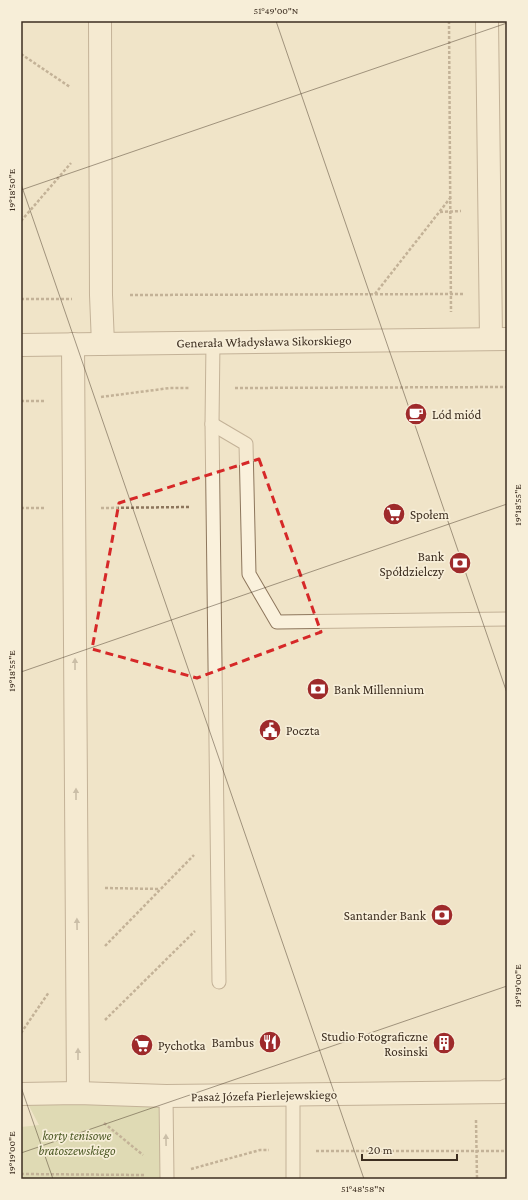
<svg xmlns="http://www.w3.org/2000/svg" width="528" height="1200" font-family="'Crimson Pro',serif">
<rect width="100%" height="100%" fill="#f0e4c8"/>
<polygon fill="#c9cf9b" points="28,1104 162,1106 167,1179 21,1179 21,1127 39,1125"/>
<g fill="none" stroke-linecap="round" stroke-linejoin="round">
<g stroke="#8d765c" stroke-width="15">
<g id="service">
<polyline points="213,342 212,424 219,982"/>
<polyline points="212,424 246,444 249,574 277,622 507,619"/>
<polyline points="166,1096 167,1179"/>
<polyline points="293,1179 293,1095"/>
</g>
</g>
<g stroke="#8d765c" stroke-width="24">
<g id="minor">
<polyline points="100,21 101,295 103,344"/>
<polyline points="487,21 491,339"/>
<polyline points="73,344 78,1093"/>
<polyline points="21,345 507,339"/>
<polyline points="21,1094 78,1093 166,1096 504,1092 507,1090"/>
</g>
</g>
<g stroke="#8d765c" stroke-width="2.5" stroke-dasharray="3 2" stroke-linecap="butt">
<polyline points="449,21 451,312"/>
<polyline points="21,54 70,87"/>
<polyline points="440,212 461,211"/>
<polyline points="21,221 71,163"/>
<polyline points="375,294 451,197"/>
<polyline points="130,295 463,294"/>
<polyline points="21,299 72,299"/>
<polyline points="235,388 507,387"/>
<polyline points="101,397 170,388 190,388"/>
<polyline points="21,401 46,401"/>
<polyline points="21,508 46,508"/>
<polyline points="101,508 190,507"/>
<polyline points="105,888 160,889"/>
<polyline points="105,946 194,855"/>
<polyline points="105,1020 195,931"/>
<polyline points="21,1033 49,992"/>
<polyline points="476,1120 477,1179"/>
<polyline points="104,1123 143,1155"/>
<polyline points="316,1151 507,1151"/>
<polyline points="191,1169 260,1150 269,1150"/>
<polyline points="21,1174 144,1175"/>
</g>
<use href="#service" stroke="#faf1dc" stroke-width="13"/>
<use href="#minor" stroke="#faf1dc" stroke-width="22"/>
</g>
<defs><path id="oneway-solid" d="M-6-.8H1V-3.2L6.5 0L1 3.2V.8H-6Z"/></defs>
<g fill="#9c907e">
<use href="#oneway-solid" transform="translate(75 664) rotate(-90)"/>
<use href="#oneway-solid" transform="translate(76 794) rotate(-90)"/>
<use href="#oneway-solid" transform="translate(77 924) rotate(-91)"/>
<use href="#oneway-solid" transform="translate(78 1054) rotate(-90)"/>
<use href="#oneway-solid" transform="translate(166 1140) rotate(-91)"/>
</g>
<path d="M0 0H528V1200H0ZM259 459 321 632 197 678 92 649 119 503Z" fill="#f0e4c8" fill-opacity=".55" fill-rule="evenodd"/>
<path fill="none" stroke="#d62828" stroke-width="3" stroke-dasharray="8 5" stroke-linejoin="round" d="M259 459 321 632 197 678 92 649 119 503Z"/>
<path fill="none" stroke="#3d2e20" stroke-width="1" stroke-opacity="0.45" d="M276 21 507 693M21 184 364 1179M21 190 507 23M21 672 507 504M21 1087 53 1179M21 1153 507 986"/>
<defs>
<g id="cafe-disc" transform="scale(1.15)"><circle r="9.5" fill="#9e2a2b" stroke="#f7eed8"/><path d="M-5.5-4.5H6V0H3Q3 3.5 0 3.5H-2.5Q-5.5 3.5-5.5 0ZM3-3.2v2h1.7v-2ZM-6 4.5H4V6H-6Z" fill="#fff"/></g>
<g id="supermarket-disc" transform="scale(1.15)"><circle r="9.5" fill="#9e2a2b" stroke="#f7eed8"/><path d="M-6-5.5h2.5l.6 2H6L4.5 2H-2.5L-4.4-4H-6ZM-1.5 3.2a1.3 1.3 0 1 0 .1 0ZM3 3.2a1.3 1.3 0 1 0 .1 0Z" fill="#fff"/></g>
<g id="bank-disc" transform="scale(1.15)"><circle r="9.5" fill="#9e2a2b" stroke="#f7eed8"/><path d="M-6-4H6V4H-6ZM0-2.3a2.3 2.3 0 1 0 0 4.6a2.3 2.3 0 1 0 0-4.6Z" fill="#fff"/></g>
<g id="civic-disc" transform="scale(1.15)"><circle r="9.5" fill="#9e2a2b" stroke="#f7eed8"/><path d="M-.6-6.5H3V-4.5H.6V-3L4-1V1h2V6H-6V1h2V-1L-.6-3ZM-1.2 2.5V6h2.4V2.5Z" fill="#fff"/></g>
<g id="restaurant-disc" transform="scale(1.15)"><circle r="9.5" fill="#9e2a2b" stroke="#f7eed8"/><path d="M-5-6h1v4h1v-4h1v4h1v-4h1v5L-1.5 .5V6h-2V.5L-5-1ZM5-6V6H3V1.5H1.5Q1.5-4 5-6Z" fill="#fff"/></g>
<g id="building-disc" transform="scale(1.15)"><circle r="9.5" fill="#9e2a2b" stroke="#f7eed8"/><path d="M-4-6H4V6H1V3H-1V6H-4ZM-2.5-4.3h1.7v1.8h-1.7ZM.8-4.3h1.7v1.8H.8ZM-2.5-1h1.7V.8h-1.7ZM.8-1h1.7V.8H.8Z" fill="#fff"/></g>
</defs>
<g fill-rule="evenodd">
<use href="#cafe-disc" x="416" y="414"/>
<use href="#supermarket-disc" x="394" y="514"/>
<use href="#bank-disc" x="460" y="563"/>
<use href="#bank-disc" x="318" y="689"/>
<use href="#civic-disc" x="270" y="730"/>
<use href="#bank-disc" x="442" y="915"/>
<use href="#restaurant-disc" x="270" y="1042"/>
<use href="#building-disc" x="444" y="1043"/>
<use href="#supermarket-disc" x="142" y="1045"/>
</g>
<g text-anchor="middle" stroke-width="3.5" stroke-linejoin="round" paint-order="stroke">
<g font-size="13" fill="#3d2e20" stroke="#f7eed8">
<text transform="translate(264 341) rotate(-1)" y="5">Generała Władysława Sikorskiego</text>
<text transform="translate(264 1095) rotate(-1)" y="5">Pasaż Józefa Pierlejewskiego</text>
</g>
<g font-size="13" fill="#3d2e20" stroke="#f7eed8" text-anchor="start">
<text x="432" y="419">Lód miód</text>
<text x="410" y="519">Społem</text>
<text x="444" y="561" text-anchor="end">Bank<tspan x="444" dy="15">Spółdzielczy</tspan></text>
<text x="334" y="694">Bank Millennium</text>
<text x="286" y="735">Poczta</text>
<text x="426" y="920" text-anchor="end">Santander Bank</text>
<text x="428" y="1041" text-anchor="end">Studio Fotograficzne<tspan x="428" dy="15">Rosinski</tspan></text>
<text x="254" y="1047" text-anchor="end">Bambus</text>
<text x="158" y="1050">Pychotka</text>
</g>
<g font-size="13" font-style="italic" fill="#4d5a26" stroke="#f7eed8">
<text x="77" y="1140">korty tenisowe<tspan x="77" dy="15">bratoszewskiego</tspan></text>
</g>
</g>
<rect width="528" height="1200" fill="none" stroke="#f7eed8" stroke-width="44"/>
<path d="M362 1154v6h95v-6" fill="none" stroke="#3d2e20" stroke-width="2"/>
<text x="368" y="1154" font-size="12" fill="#3d2e20" stroke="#f7eed8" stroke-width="3" paint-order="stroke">20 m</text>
<rect x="22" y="22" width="484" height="1156" fill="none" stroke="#3d2e20" stroke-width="1.5"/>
<g font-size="10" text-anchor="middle" fill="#3d2e20">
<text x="276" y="14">51°49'00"N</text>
<text transform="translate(11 190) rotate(-90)" y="4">19°18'50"E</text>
<text transform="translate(517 505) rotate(-90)" y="4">19°18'55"E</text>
<text transform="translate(11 671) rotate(-90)" y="4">19°18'55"E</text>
<text transform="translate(517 986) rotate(-90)" y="4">19°19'00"E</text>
<text transform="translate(11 1153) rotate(-90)" y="4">19°19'00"E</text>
<text x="363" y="1192">51°48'58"N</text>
</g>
</svg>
